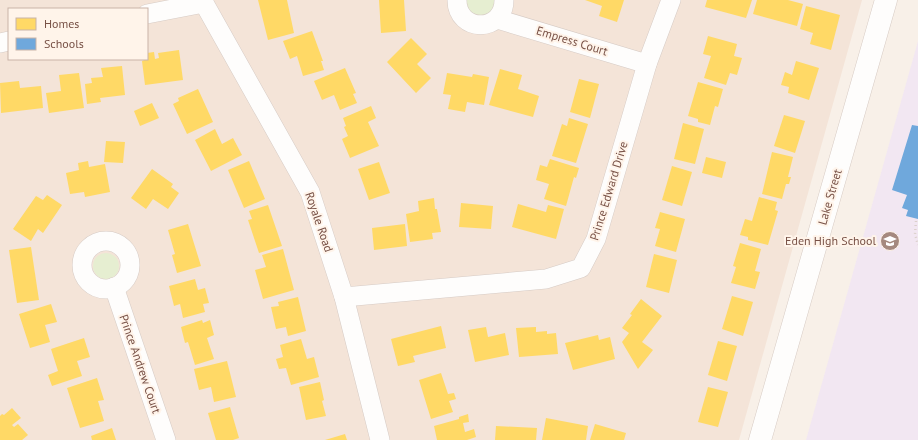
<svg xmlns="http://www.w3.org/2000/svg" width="918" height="440" font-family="'PT Sans',sans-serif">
<rect width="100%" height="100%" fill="#f8f0e8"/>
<path fill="#f4e4d8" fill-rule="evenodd" d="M0 0H862L739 440H0ZM9 9H147V59H9Z"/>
<polygon fill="#f2e7f2" points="918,41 918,440 806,440"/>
<g fill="#e6eed1">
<path d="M466 0H495C493 17 483 19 469 12Z"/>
<circle cx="106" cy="266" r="13"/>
</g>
<g fill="#ffd966">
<polygon points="258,0 287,0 294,33 268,40"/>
<polygon points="379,0 404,0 406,31 381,33"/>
<polygon points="585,0 624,0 617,22 599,16 602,6"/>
<polygon points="707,0 752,0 746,18 705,7"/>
<polygon points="757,0 788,0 803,4 797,26 753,14"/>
<polygon points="806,6 840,15 831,50 810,44 813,33 800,29"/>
<polygon points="312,31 323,61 321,61 324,70 303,76 297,56 290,59 283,41"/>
<polygon points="708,36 737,44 734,56 742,58 737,75 730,73 726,85 704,78 711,56 703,54"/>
<polygon points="411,38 427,54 417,64 431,78 416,93 387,62"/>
<polygon points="179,50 183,80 145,85 142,61 147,59 147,53 154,52 155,59 159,58 158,53"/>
<polygon points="796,61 819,68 809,100 788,93 789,87 781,85 785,72 792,75"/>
<polygon points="122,66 125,95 100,98 101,102 87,104 85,84 92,83 91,78 103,77 101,68"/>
<polygon points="345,68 356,93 353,94 357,103 340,110 334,95 322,100 314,81"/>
<polygon points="500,69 522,75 518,89 539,96 533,117 489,105"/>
<polygon points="79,73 84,108 49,113 46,93 61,91 59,75"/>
<polygon points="447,73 472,77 473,74 489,77 484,105 467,102 465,112 448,109 451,95 443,94"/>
<polygon points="579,79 599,84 590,118 570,112"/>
<polygon points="19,81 20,88 41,86 43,108 1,113 0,83"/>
<polygon points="698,82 723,89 718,107 715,106 710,125 698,122 698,119 688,116"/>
<polygon points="198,89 213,122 187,134 173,104 179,101 178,98"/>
<polygon points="152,103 159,118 140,126 134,111"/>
<polygon points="371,106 376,118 368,122 379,146 350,158 342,139 348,136 344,127 346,126 343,118"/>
<polygon points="784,115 805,121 795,153 774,146"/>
<polygon points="569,118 588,124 576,163 552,156 562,124 567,126"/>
<polygon points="683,123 704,129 695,164 674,159"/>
<polygon points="215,129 222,144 233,138 242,155 211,171 195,140"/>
<polygon points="106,141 125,142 123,163 104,162"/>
<polygon points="772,152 793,157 788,177 791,177 789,184 786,184 782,199 762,194"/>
<polygon points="706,157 726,162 722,178 702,173"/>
<polygon points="550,159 579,168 576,178 574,177 566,206 544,199 549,184 536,180 540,165 547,167"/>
<polygon points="88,161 89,167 105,164 110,192 85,197 84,192 70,194 66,173 79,170 78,163"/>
<polygon points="249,161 265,199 244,208 228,170"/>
<polygon points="379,162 390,193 369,200 358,169"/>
<polygon points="672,166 692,172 682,206 662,200"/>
<polygon points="152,169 173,184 171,187 179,193 168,209 153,199 146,209 131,198"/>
<polygon points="47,195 62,205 43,233 38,229 31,241 13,229 36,196 43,200"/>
<polygon points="759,197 777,202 775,210 778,211 768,245 748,240 748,237 740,235 745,219 752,221"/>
<polygon points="434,198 435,209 437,209 441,232 432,233 433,239 410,242 406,214 419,211 418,201"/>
<polygon points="461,203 493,206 491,229 459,227"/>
<polygon points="518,204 546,212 548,205 564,209 556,239 512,227"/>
<polygon points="268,205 282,246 259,253 248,220 252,219 249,211"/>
<polygon points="660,212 685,219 676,252 655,246 660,229 655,228"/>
<polygon points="188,224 201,266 177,273 172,255 175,254 168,230"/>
<polygon points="405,224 407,246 374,250 372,228"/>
<polygon points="740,243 761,249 755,271 760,272 755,289 731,283 736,267 733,266"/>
<polygon points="31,247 39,300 17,303 9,250"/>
<polygon points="283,249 294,290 263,299 255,270 266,267 262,255"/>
<polygon points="654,254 677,260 669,293 646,287"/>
<polygon points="195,279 198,290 205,288 209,303 203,304 205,312 183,318 180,304 174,306 169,286"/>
<polygon points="732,296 753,302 743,336 722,329"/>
<polygon points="298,297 306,331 288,336 286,327 276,329 271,307 279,306 278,302"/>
<polygon points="641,299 662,316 642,342 653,350 638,369 622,342 629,333 622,328 632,315 630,314"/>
<polygon points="51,304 57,322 45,325 50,342 30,348 19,314"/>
<polygon points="202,320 203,323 210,320 214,335 207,338 214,359 195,365 188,342 185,343 181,327"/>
<polygon points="441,326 446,348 413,356 415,362 398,366 391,339"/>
<polygon points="486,327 488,337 505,333 509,355 475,362 468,330"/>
<polygon points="536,327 536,332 547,331 547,334 556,333 558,354 519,357 516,328"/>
<polygon points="598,335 599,340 610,337 615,359 573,370 565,343"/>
<polygon points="84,338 90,357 77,361 82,376 52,386 48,375 58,371 51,349"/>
<polygon points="301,339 307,359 314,357 319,377 291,385 286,368 279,369 276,359 283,357 280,345"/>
<polygon points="718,341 737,346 727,381 708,375"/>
<polygon points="227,361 236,397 214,402 211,387 199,390 194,369"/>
<polygon points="441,373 448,394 454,393 456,399 449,401 453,412 431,419 419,380"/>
<polygon points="97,378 104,400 98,401 104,421 80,428 67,388"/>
<polygon points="320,382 324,400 322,401 326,416 306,420 299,387"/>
<polygon points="708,387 728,392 718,427 698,422"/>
<polygon points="230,407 239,438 233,440 216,440 208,413"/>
<polygon points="12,408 21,418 12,425 14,427 18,424 28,435 22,440 0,440 0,416 2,414 4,415"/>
<polygon points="468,414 469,422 463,423 465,432 474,429 476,437 467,440 437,440 434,426 459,419 459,417"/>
<polygon points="546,418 588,426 586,440 542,440"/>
<polygon points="595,424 626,433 624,440 590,440"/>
<polygon points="496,426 537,428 536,440 495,440"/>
<polygon points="112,428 116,440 92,440 91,436"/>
<polygon points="345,434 347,440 325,440"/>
</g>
<polygon fill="#6fa8dc" points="912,125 918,126 918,219 906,216 908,210 902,208 907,195 892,190"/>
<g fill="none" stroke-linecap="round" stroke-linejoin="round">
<g stroke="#d6cbc5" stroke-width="20">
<g id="minor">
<polyline points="203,0 204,3 310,192 344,297 380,440"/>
<path d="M457 0C457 33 504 33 504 0"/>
<polyline points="147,14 204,3"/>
<polyline points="497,19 647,64"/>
<polyline points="0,43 9,41"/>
<circle cx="106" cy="265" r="24"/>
<polyline points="114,287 166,440"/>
<polyline points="344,297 546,279 581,268 596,239 647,64 671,0"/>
</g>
</g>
<g stroke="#d7cbc4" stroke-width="23">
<polyline id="secondary" points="760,440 886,0"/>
</g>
<polyline stroke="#dbd0cb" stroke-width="2.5" stroke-dasharray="1 3" stroke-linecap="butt" points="916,221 915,234 918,245"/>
<use href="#minor" stroke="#fefdfc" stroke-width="19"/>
<use href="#secondary" stroke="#fefdfc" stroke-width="22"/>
</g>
<defs>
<g id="school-disc" transform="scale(1)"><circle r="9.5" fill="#a5897f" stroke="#fff4ea"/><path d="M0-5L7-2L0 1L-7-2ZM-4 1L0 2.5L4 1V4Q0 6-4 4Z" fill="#fff"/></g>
</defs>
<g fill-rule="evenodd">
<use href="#school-disc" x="890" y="241"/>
</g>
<g text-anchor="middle" stroke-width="4" stroke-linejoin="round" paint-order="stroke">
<g font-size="12" fill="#785146" stroke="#fff4ea">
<text transform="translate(572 41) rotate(17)" y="4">Empress Court</text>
<text transform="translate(609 191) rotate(-73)" y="4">Prince Edward Drive</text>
<text transform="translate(830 197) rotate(-74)" y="4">Lake Street</text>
<text transform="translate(319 222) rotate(71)" y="4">Royale Road</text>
<text transform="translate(140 364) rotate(71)" y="4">Prince Andrew Court</text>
</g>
<g font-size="12" fill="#785146" stroke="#fff4ea" text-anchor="end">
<text x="876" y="245">Eden High School</text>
</g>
</g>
<rect x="8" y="8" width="140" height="52" fill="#fff4ea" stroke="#c9b3a8"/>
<rect x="16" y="18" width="20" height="12" fill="#ffd966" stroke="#c9b3a8"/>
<text x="44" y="28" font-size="12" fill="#785146">Homes</text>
<rect x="16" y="38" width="20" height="12" fill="#6fa8dc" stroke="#c9b3a8"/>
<text x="44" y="48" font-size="12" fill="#785146">Schools</text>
</svg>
